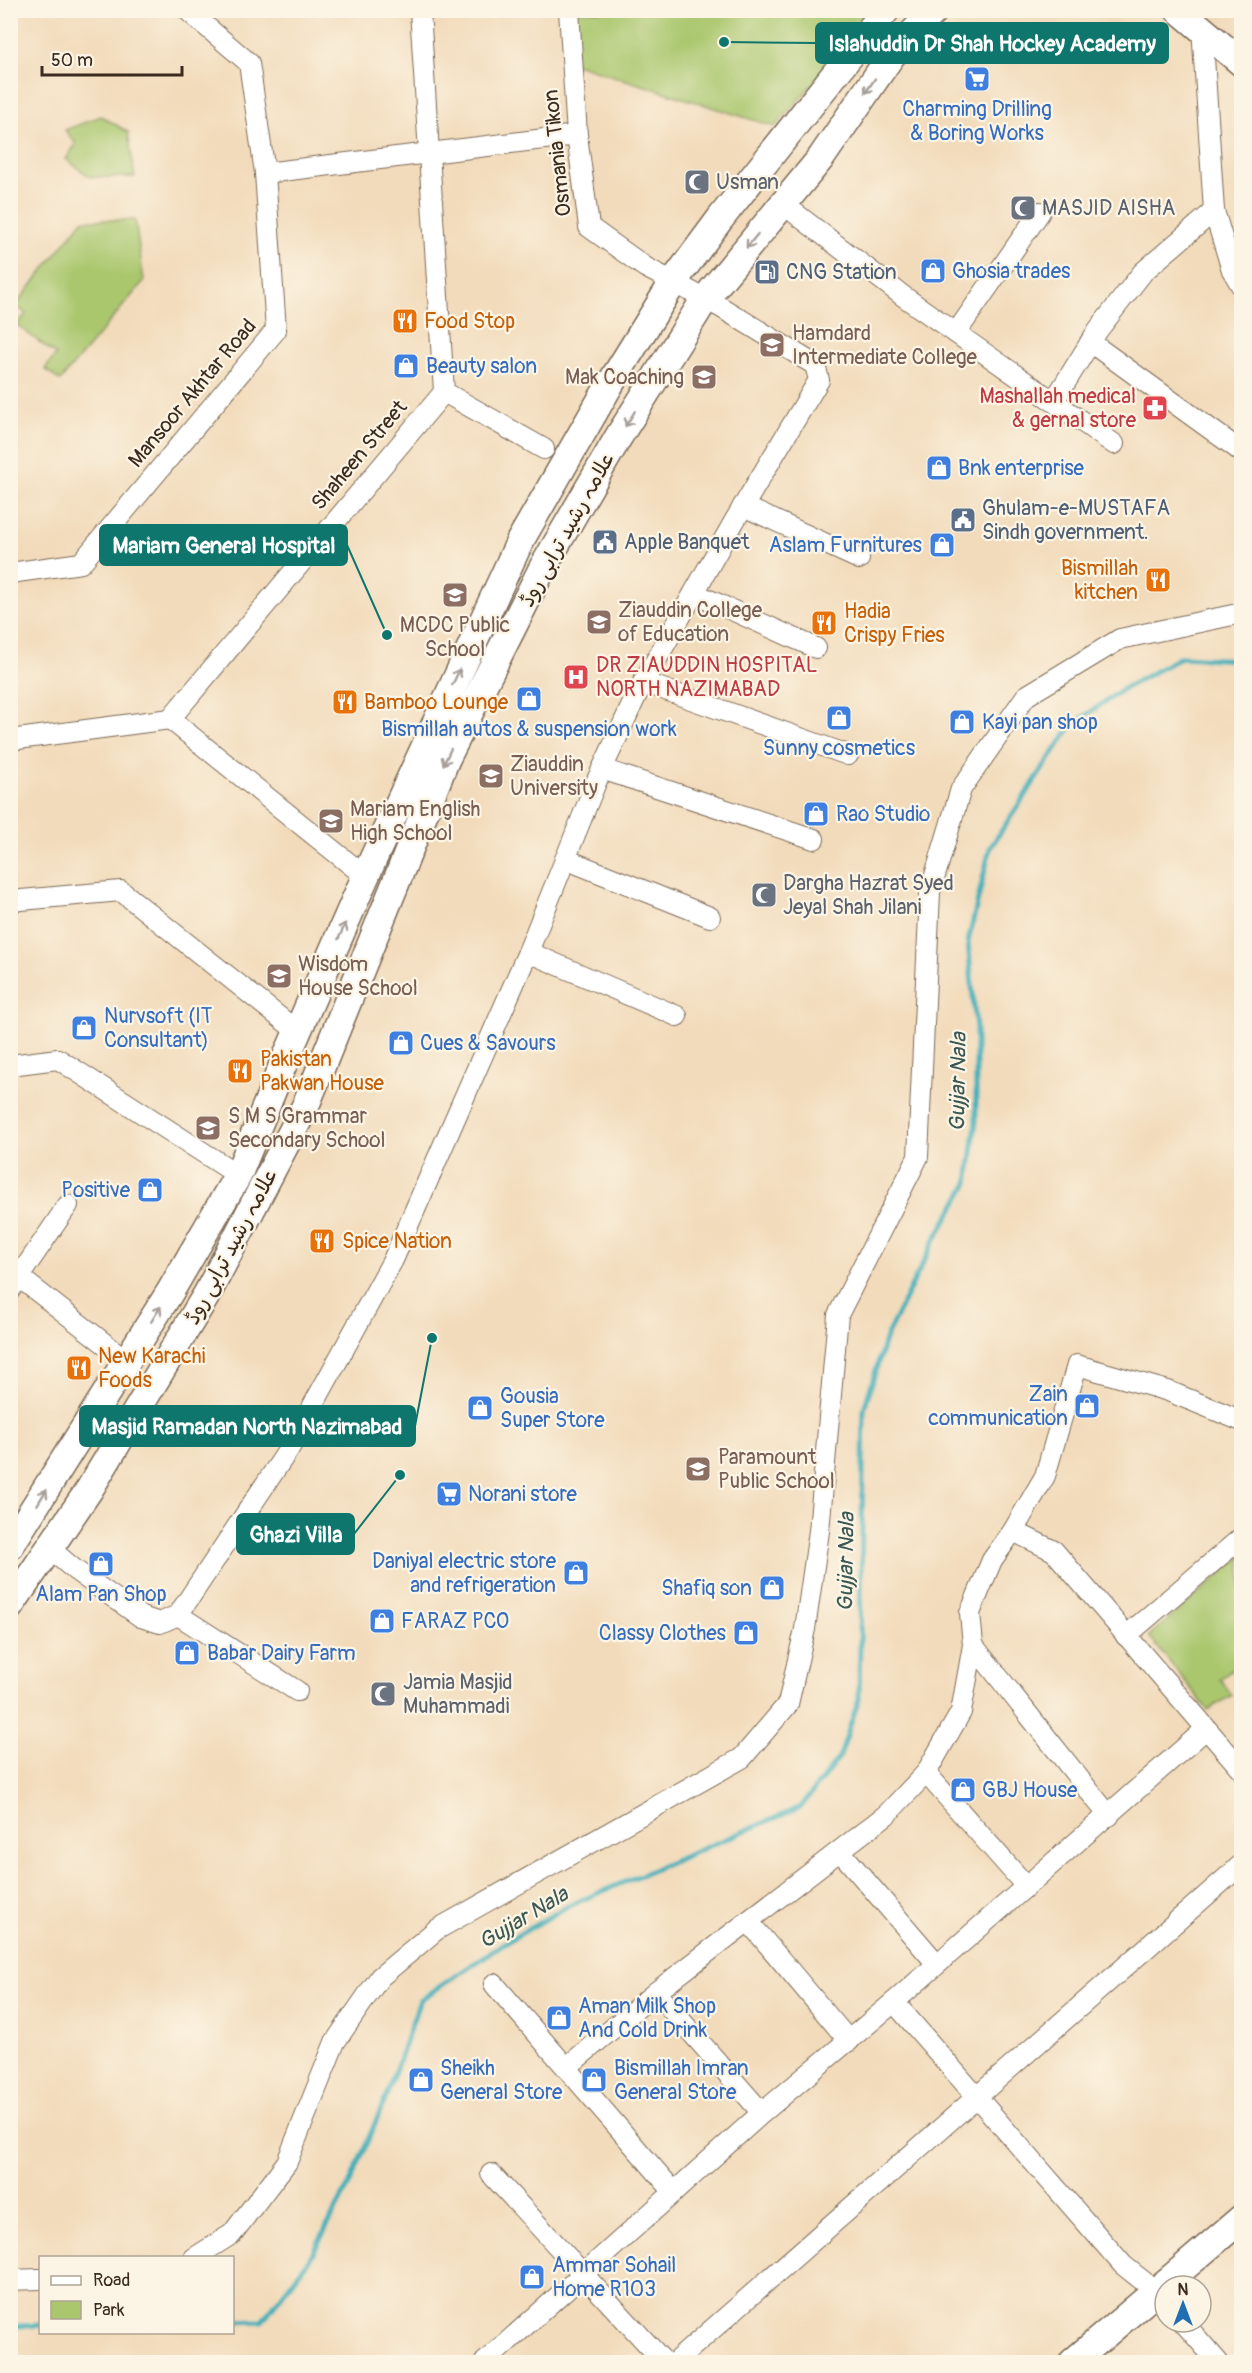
<svg xmlns="http://www.w3.org/2000/svg" width="1252" height="2373" font-family="Pangolin,'Playpen Sans Arabic',sans-serif">
<rect width="100%" height="100%" fill="#fcf5e5"/>
<filter id="ink" filterUnits="userSpaceOnUse"><feTurbulence type="fractalNoise" baseFrequency=".0167" numOctaves="2"/><feDisplacementMap in="SourceGraphic" scale="12" xChannelSelector="R" yChannelSelector="G"/><feConvolveMatrix kernelMatrix="1 2 1 2 8 2 1 2 1" color-interpolation-filters="sRGB"/></filter>
<filter id="wash" filterUnits="userSpaceOnUse"><feTurbulence type="fractalNoise" baseFrequency=".008" numOctaves="4" result="noise"/><feDisplacementMap in="SourceGraphic" scale="24" xChannelSelector="R" yChannelSelector="G"/><feGaussianBlur stdDeviation="1.35" result="paint"/><feColorMatrix in="noise" values="0 0 0 0 0 0 0 0 0 0 0 0 0 0 0 0 0 1.4 0 .05"/><feComposite in="paint" operator="in"/></filter>
<g filter="url(#wash)">
<rect width="100%" height="100%" fill="#f2dbbb"/>
<g fill="#aac76e" stroke="#727846" stroke-width="1.5">
<polygon points="567,11 877,11 775,127 572,63"/>
<polygon points="101,116 128,132 135,177 90,177 66,159 76,144 65,130"/>
<polygon points="83,220 135,220 144,281 60,381 45,369 56,355 17,325 26,314 16,305"/>
<polygon points="1241,1557 1241,1663 1220,1679 1232,1695 1208,1710 1149,1636"/>
</g>
<g fill="none" stroke-linecap="round" stroke-linejoin="round">
<g stroke="#3eaeb9" stroke-width="5">
<polyline points="232,2322 262,2321 309,2260 350,2183 386,2097 420,2000 503,1944 568,1906 801,1807 840,1756 859,1699 864,1409 886,1337 934,1241 968,1183 976,1122 976,1028 968,942 990,848 1072,725 1123,689 1181,657 1242,660"/>
<polyline points="10,2329 18,2326 40,2325"/>
</g>
</g>
</g>
<g filter="url(#ink)">
<g fill="none" stroke-linecap="round" stroke-linejoin="round">
<g stroke="#7b6855" stroke-width="22">
<g id="street">
<polyline points="1202,27 1214,211 1232,270 1242,287"/>
<polyline points="265,173 577,135"/>
<polyline points="783,204 903,296 1114,444"/>
<polyline points="956,333 1040,212"/>
<polyline points="1090,342 1242,452"/>
<polyline points="444,392 544,449"/>
<polyline points="1054,401 1098,330 1143,272 1214,211"/>
<polyline points="743,506 859,559"/>
<polyline points="10,573 81,563 276,330 265,173 249,63 187,10"/>
<polyline points="694,593 816,648"/>
<polyline points="643,682 848,755"/>
<polyline points="170,719 366,877"/>
<polyline points="10,740 170,719 444,392 420,10"/>
<polyline points="602,769 814,839"/>
<polyline points="565,859 710,917"/>
<polyline points="10,901 121,891 298,1032"/>
<polyline points="528,952 677,1016"/>
<polyline points="10,1065 58,1059 238,1175"/>
<polyline points="19,1277 127,1361"/>
<polyline points="10,1290 68,1205"/>
<polyline points="1013,1531 1054,1551 1242,1770"/>
<polyline points="50,1549 75,1570 141,1617 160,1623 178,1615 289,1449 393,1260 528,952 597,780 637,694 735,520 819,380 815,365 722,308 645,267 589,227 577,135 569,10"/>
<polyline points="178,1615 297,1691"/>
<polyline points="1126,1636 1242,1537"/>
<polyline points="973,1645 1109,1816"/>
<polyline points="926,1773 1026,1886"/>
<polyline points="840,1851 937,1964"/>
<polyline points="748,1921 849,2041"/>
<polyline points="494,1984 674,2192"/>
<polyline points="656,1992 762,2113"/>
<polyline points="894,2002 1123,2265 1157,2292 1165,2301"/>
<polyline points="567,2067 656,1992 886,1815 926,1773 961,1712 973,1645 970,1613 992,1560 1013,1531 1045,1476 1077,1365 1168,1391 1242,1421"/>
<polyline points="491,2174 664,2362"/>
<polyline points="194,2258 232,2234 287,2162 335,2042 380,1977 436,1930 742,1758 788,1704 805,1629 819,1531 838,1315 918,1157 930,892 961,789 1026,696 1120,639 1242,613"/>
<polyline points="10,2280 40,2279"/>
<polyline points="1183,2322 1218,2362"/>
<polyline points="485,2362 762,2113 894,2002 1206,1729"/>
<polyline points="675,2362 1242,1864"/>
</g>
</g>
<g stroke="#7b6855" stroke-width="30">
<g id="secondary">
<polyline points="1179,10 1242,63"/>
<polyline points="10,1546 170,1292 238,1175 282,1067 374,857 520,541 609,386 674,281 720,219 886,10"/>
<polyline points="10,1606 89,1490 207,1294 305,1107 446,759 542,569 619,436 705,299 821,158 891,56 935,10"/>
<polyline points="1073,2362 1242,2218"/>
</g>
</g>
<use href="#street" stroke="#fff" stroke-width="20"/>
<use href="#secondary" stroke="#fff" stroke-width="27"/>
</g>
<defs><path id="oneway-shaft" d="M-6 0H5M1.5-3L5.5 0L1.5 3" fill="none" stroke-width="1.6" stroke-linecap="round" stroke-linejoin="round" transform="scale(1.5)"/></defs>
<g stroke="#a79f9a">
<use href="#oneway-shaft" transform="translate(870 86) rotate(124)"/>
<use href="#oneway-shaft" transform="translate(752 241) rotate(129)"/>
<use href="#oneway-shaft" transform="translate(630 419) rotate(122)"/>
<use href="#oneway-shaft" transform="translate(456 677) rotate(-65)"/>
<use href="#oneway-shaft" transform="translate(447 757) rotate(115)"/>
<use href="#oneway-shaft" transform="translate(342 931) rotate(-66)"/>
<use href="#oneway-shaft" transform="translate(156 1314) rotate(-58)"/>
<use href="#oneway-shaft" transform="translate(42 1497) rotate(-59)"/>
</g>
</g>
<defs>
<g id="supermarket-square" transform="scale(1.35)"><rect x="-9" y="-9" width="18" height="18" rx="4" fill="#3f7fe0" stroke="#fcf5e5"/><path d="M-6-5.5h2.5l.6 2H6L4.5 2H-2.5L-4.4-4H-6ZM-1.5 3.2a1.3 1.3 0 1 0 .1 0ZM3 3.2a1.3 1.3 0 1 0 .1 0Z" fill="#fff"/></g>
<g id="mosque-square" transform="scale(1.35)"><rect x="-9" y="-9" width="18" height="18" rx="4" fill="#6b7280" stroke="#fcf5e5"/><path d="M3.5-4.9A6 6 0 1 0 3.5 4.9A5 5 0 1 1 3.5-4.9Z" fill="#fff"/></g>
<g id="shop-square" transform="scale(1.35)"><rect x="-9" y="-9" width="18" height="18" rx="4" fill="#3f7fe0" stroke="#fcf5e5"/><path d="M-5-2.5h2.3a2.7 3.5 0 0 1 5.4 0H5L5.5 6h-11ZM-1.5-2.5h3a1.5 2.3 0 0 0-3 0Z" fill="#fff"/></g>
<g id="fuel-square" transform="scale(1.35)"><rect x="-9" y="-9" width="18" height="18" rx="4" fill="#5c6f8a" stroke="#fcf5e5"/><path d="M-5.5-6h7V0h2V4h1.3V-2.5L3-4.5l.8-.8L6-3V5H2.5V1h-1V6h-7ZM-4.2-4.7v3.2H.2V-4.7Z" fill="#fff"/></g>
<g id="restaurant-square" transform="scale(1.35)"><rect x="-9" y="-9" width="18" height="18" rx="4" fill="#e8710a" stroke="#fcf5e5"/><path d="M-5-6h1v4h1v-4h1v4h1v-4h1v5L-1.5 .5V6h-2V.5L-5-1ZM5-6V6H3V1.5H1.5Q1.5-4 5-6Z" fill="#fff"/></g>
<g id="university-square" transform="scale(1.35)"><rect x="-9" y="-9" width="18" height="18" rx="4" fill="#8d6e63" stroke="#fcf5e5"/><path d="M0-5L7-2L0 1L-7-2ZM-4 1L0 2.5L4 1V4Q0 6-4 4Z" fill="#fff"/></g>
<g id="school-square" transform="scale(1.35)"><rect x="-9" y="-9" width="18" height="18" rx="4" fill="#8d6e63" stroke="#fcf5e5"/><path d="M0-5L7-2L0 1L-7-2ZM-4 1L0 2.5L4 1V4Q0 6-4 4Z" fill="#fff"/></g>
<g id="pharmacy-square" transform="scale(1.35)"><rect x="-9" y="-9" width="18" height="18" rx="4" fill="#e0444e" stroke="#fcf5e5"/><path d="M-2-6h4v4h4v4h-4v4h-4v-4h-4v-4h4Z" fill="#fff"/></g>
<g id="civic-square" transform="scale(1.35)"><rect x="-9" y="-9" width="18" height="18" rx="4" fill="#5c6f8a" stroke="#fcf5e5"/><path d="M-.6-6.5H3V-4.5H.6V-3L4-1V1h2V6H-6V1h2V-1L-.6-3ZM-1.2 2.5V6h2.4V2.5Z" fill="#fff"/></g>
<g id="hospital-square" transform="scale(1.35)"><rect x="-9" y="-9" width="18" height="18" rx="4" fill="#e0444e" stroke="#fcf5e5"/><path d="M-5-5h3v3.5h4V-5h3V5h-3V1.5h-4V5h-3Z" fill="#fff"/></g>
</defs>
<g fill-rule="evenodd">
<use href="#supermarket-square" x="977" y="79"/>
<use href="#mosque-square" x="697" y="182"/>
<use href="#mosque-square" x="1023" y="208"/>
<use href="#shop-square" x="933" y="271"/>
<use href="#fuel-square" x="767" y="272"/>
<use href="#restaurant-square" x="405" y="321"/>
<use href="#university-square" x="772" y="345"/>
<use href="#shop-square" x="406" y="366"/>
<use href="#school-square" x="704" y="377"/>
<use href="#pharmacy-square" x="1155" y="408"/>
<use href="#shop-square" x="939" y="468"/>
<use href="#civic-square" x="963" y="520"/>
<use href="#civic-square" x="605" y="542"/>
<use href="#shop-square" x="942" y="545"/>
<use href="#restaurant-square" x="1158" y="580"/>
<use href="#school-square" x="455" y="595"/>
<use href="#university-square" x="599" y="622"/>
<use href="#restaurant-square" x="824" y="623"/>
<use href="#hospital-square" x="576" y="677"/>
<use href="#shop-square" x="529" y="699"/>
<use href="#restaurant-square" x="345" y="702"/>
<use href="#shop-square" x="839" y="718"/>
<use href="#shop-square" x="962" y="722"/>
<use href="#university-square" x="491" y="776"/>
<use href="#shop-square" x="816" y="814"/>
<use href="#school-square" x="331" y="821"/>
<use href="#mosque-square" x="764" y="895"/>
<use href="#school-square" x="279" y="976"/>
<use href="#shop-square" x="84" y="1028"/>
<use href="#shop-square" x="401" y="1043"/>
<use href="#restaurant-square" x="240" y="1071"/>
<use href="#school-square" x="208" y="1128"/>
<use href="#shop-square" x="150" y="1190"/>
<use href="#restaurant-square" x="322" y="1241"/>
<use href="#restaurant-square" x="79" y="1368"/>
<use href="#shop-square" x="1087" y="1406"/>
<use href="#shop-square" x="480" y="1408"/>
<use href="#school-square" x="698" y="1469"/>
<use href="#supermarket-square" x="449" y="1494"/>
<use href="#shop-square" x="101" y="1564"/>
<use href="#shop-square" x="576" y="1573"/>
<use href="#shop-square" x="772" y="1588"/>
<use href="#shop-square" x="382" y="1621"/>
<use href="#shop-square" x="746" y="1633"/>
<use href="#shop-square" x="187" y="1653"/>
<use href="#mosque-square" x="383" y="1694"/>
<use href="#shop-square" x="963" y="1790"/>
<use href="#shop-square" x="559" y="2018"/>
<use href="#shop-square" x="421" y="2080"/>
<use href="#shop-square" x="594" y="2080"/>
<use href="#shop-square" x="532" y="2277"/>
</g>
<g text-anchor="middle" stroke-width="4.5" stroke-linejoin="round" paint-order="stroke">
<g font-size="21" fill="#366cbe" stroke="#fcf5e5" text-anchor="start">
<text x="977" y="116" text-anchor="middle">Charming Drilling<tspan x="977" dy="24">&amp; Boring Works</tspan></text>
<text x="952" y="278">Ghosia trades</text>
<text x="426" y="373">Beauty salon</text>
<text x="958" y="475">Bnk enterprise</text>
<text x="922" y="552" text-anchor="end">Aslam Furnitures</text>
<text x="982" y="729">Kayi pan shop</text>
<text x="529" y="736" text-anchor="middle">Bismillah autos &amp; suspension work</text>
<text x="839" y="755" text-anchor="middle">Sunny cosmetics</text>
<text x="836" y="821">Rao Studio</text>
<text x="104" y="1023">Nurvsoft (IT<tspan x="104" dy="24">Consultant)</tspan></text>
<text x="420" y="1050">Cues &amp; Savours</text>
<text x="130" y="1197" text-anchor="end">Positive</text>
<text x="1068" y="1401" text-anchor="end">Zain<tspan x="1068" dy="24">communication</tspan></text>
<text x="500" y="1403">Gousia<tspan x="500" dy="24">Super Store</tspan></text>
<text x="468" y="1501">Norani store</text>
<text x="556" y="1568" text-anchor="end">Daniyal electric store<tspan x="556" dy="24">and refrigeration</tspan></text>
<text x="752" y="1595" text-anchor="end">Shafiq son</text>
<text x="101" y="1601" text-anchor="middle">Alam Pan Shop</text>
<text x="401" y="1628">FARAZ PCO</text>
<text x="726" y="1640" text-anchor="end">Classy Clothes</text>
<text x="207" y="1660">Babar Dairy Farm</text>
<text x="982" y="1797">GBJ House</text>
<text x="578" y="2013">Aman Milk Shop<tspan x="578" dy="24">And Cold Drink</tspan></text>
<text x="440" y="2075">Sheikh<tspan x="440" dy="24">General Store</tspan></text>
<text x="614" y="2075">Bismillah Imran<tspan x="614" dy="24">General Store</tspan></text>
<text x="552" y="2272">Ammar Sohail<tspan x="552" dy="24">Home R103</tspan></text>
</g>
<g font-size="21" fill="#3b2a1e" stroke="#fcf5e5">
<text transform="translate(557 153) rotate(-96)" y="7">Osmania Tikon</text>
<text transform="translate(192 393) rotate(-50)" y="7">Mansoor Akhtar Road</text>
<text transform="translate(359 455) rotate(-50)" y="7">Shaheen Street</text>
<text transform="translate(567 529) rotate(-61)" y="7">علامہ رشید ترابی روڈ</text>
<text transform="translate(231 1246) rotate(-62)" y="7">علامہ رشید ترابی روڈ</text>
</g>
<g font-size="21" fill="#5b616d" stroke="#fcf5e5" text-anchor="start">
<text x="716" y="189">Usman</text>
<text x="1042" y="215">MASJID AISHA</text>
<text x="783" y="890">Dargha Hazrat Syed<tspan x="783" dy="24">Jeyal Shah Jilani</tspan></text>
<text x="403" y="1689">Jamia Masjid<tspan x="403" dy="24">Muhammadi</tspan></text>
</g>
<g font-size="21" fill="#4e5e75" stroke="#fcf5e5" text-anchor="start">
<text x="786" y="279">CNG Station</text>
<text x="982" y="515">Ghulam-e-MUSTAFA<tspan x="982" dy="24">Sindh government.</tspan></text>
<text x="624" y="549">Apple Banquet</text>
</g>
<g font-size="21" fill="#c56008" stroke="#fcf5e5" text-anchor="start">
<text x="424" y="328">Food Stop</text>
<text x="1138" y="575" text-anchor="end">Bismillah<tspan x="1138" dy="24">kitchen</tspan></text>
<text x="844" y="618">Hadia<tspan x="844" dy="24">Crispy Fries</tspan></text>
<text x="364" y="709">Bamboo Lounge</text>
<text x="260" y="1066">Pakistan<tspan x="260" dy="24">Pakwan House</tspan></text>
<text x="342" y="1248">Spice Nation</text>
<text x="98" y="1363">New Karachi<tspan x="98" dy="24">Foods</tspan></text>
</g>
<g font-size="21" fill="#785e54" stroke="#fcf5e5" text-anchor="start">
<text x="792" y="340">Hamdard<tspan x="792" dy="24">Intermediate College</tspan></text>
<text x="684" y="384" text-anchor="end">Mak Coaching</text>
<text x="618" y="617">Ziauddin College<tspan x="618" dy="24">of Education</tspan></text>
<text x="455" y="632" text-anchor="middle">MCDC Public<tspan x="455" dy="24">School</tspan></text>
<text x="510" y="771">Ziauddin<tspan x="510" dy="24">University</tspan></text>
<text x="350" y="816">Mariam English<tspan x="350" dy="24">High School</tspan></text>
<text x="298" y="971">Wisdom<tspan x="298" dy="24">House School</tspan></text>
<text x="228" y="1123">S M S Grammar<tspan x="228" dy="24">Secondary School</tspan></text>
<text x="718" y="1464">Paramount<tspan x="718" dy="24">Public School</tspan></text>
</g>
<g font-size="21" fill="#be3a42" stroke="#fcf5e5" text-anchor="end">
<text x="1136" y="403">Mashallah medical<tspan x="1136" dy="24">&amp; gernal store</tspan></text>
<text x="596" y="672" text-anchor="start">DR ZIAUDDIN HOSPITAL<tspan x="596" dy="24">NORTH NAZIMABAD</tspan></text>
</g>
<g font-size="22" font-style="italic" fill="#3c5854" stroke="#fcf5e5">
<text transform="translate(957 1082) rotate(-89)" y="8">Gujjar Nala</text>
<text transform="translate(845 1562) rotate(-89)" y="8">Gujjar Nala</text>
<text transform="translate(523 1917) rotate(-31)" y="8">Gujjar Nala</text>
</g>
</g>
<path fill="none" stroke="#0f766e" stroke-width="2" d="M724 42L816 43M387 635L347 545M432 1338L415 1426M400 1475L354 1534"/>
<g fill="#0f766e" stroke="#fcf5e5" stroke-width="2">
<circle cx="724" cy="42" r="6"/>
<circle cx="387" cy="635" r="6"/>
<circle cx="432" cy="1338" r="6"/>
<circle cx="400" cy="1475" r="6"/>
</g>
<g fill="#0f766e" stroke="#0f766e" stroke-width="2">
<rect x="816" y="23" width="352" height="40" rx="6"/>
<rect x="100" y="525" width="247" height="40" rx="6"/>
<rect x="80" y="1406" width="335" height="40" rx="6"/>
<rect x="237" y="1514" width="117" height="40" rx="6"/>
</g>
<g font-size="22" text-anchor="middle" font-weight="bold" fill="#fff">
<text x="992" y="51">Islahuddin Dr Shah Hockey Academy</text>
<text x="224" y="553">Mariam General Hospital</text>
<text x="247" y="1434">Masjid Ramadan North Nazimabad</text>
<text x="296" y="1542">Ghazi Villa</text>
</g>
<rect width="1252" height="2373" fill="none" stroke="#fcf5e5" stroke-width="36"/>
<rect x="39" y="2256" width="195" height="78" fill="#fcf5e5" stroke="#afa495" stroke-width="1.5"/>
<rect x="51" y="2276" width="30" height="9" fill="#ffffff" stroke="#afa495" stroke-width="1.5"/>
<text x="93" y="2286" font-size="18" fill="#3b2a1e">Road</text>
<rect x="51" y="2301" width="30" height="18" fill="#aac76e" stroke="#afa495" stroke-width="1.5"/>
<text x="93" y="2316" font-size="18" fill="#3b2a1e">Park</text>
<g transform="translate(1183 2304)"><circle r="28" fill="#fcf5e5" stroke="#afa495" stroke-width="1.5"/>
<path d="M0-4.5L10 22L0 15L-10 22Z" fill="#1f6fb2"/>
<text y="-9" font-size="16" font-weight="bold" text-anchor="middle" fill="#3b2a1e">N</text>
</g>
<path d="M42 66v9h140v-9" fill="none" stroke="#3b2a1e" stroke-width="3"/>
<text x="51" y="66" font-size="18" fill="#3b2a1e" stroke="#fcf5e5" stroke-width="4.5" paint-order="stroke">50 m</text>
</svg>
